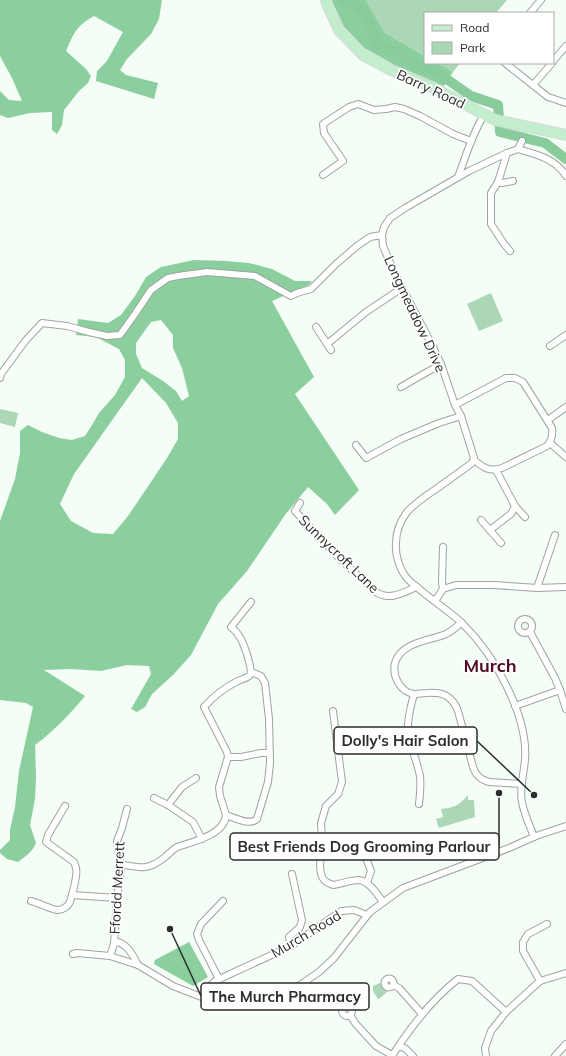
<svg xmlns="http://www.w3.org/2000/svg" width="566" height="1056" font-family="Mulish,sans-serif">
<rect width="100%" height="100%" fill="#f4fdf6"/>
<g fill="#abd7b7">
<polygon points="366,0 507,0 496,13 425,13 425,56 385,33"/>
<polygon points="437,63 460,63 453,72"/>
<polygon points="491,293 503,321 479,331 467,304"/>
<polygon points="0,409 18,413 15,427 0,423"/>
<path d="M468 795V800H474L475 817 439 828 436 819 443 817 441 809C456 807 458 806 468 795Z"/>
<polygon points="383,982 382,984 384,988 388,991 379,999 378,999 373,991 373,986"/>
</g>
<g fill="#8bcf9e" fill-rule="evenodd">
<path d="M0 0H162L159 19 151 34 127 59 120 70 126 75 158 83 154 99 96 81 97 71 107 61 123 32 94 16C77 25 73 34 66 51L86 69 91 76 88 83 79 91 64 110 62 125 57 134 52 130V112L30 113 8 118 0 115V91L9 100 22 101 12 78 0 56Z"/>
<polygon points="330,0 366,0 385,33 425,56 425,63 437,63 453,72 444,86 405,71 357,44 334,15"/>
<path d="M194 260 226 261 249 263 272 269 295 281H312L309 285 272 301 314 377 295 394 359 490 335 515 327 504 308 487 285 515 247 571 218 604 191 655 173 675 152 694 145 707 137 712 131 709 151 674 149 666 127 665 101 671 71 669 44 670 85 696C69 715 54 731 35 745L36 777 35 799 30 825 36 843C32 852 26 856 18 862L7 859 0 853V850L10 840V830L15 807 19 771 33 707 26 703 0 700V521L15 479 20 453V431L28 425 42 432 59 438 72 440 85 436 92 425 99 413 115 395 125 377V360L119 349 96 337 76 335 78 319 108 323 121 315 135 296 146 277 161 267ZM161 320 173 335V348L182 368 189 396 182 401 176 391 163 381 142 368 136 354V343L151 322ZM142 378 166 403 178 423V439L167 458 147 488 128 516 113 534 93 533 71 521 60 504 74 474Z"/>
<polygon points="189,942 208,977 193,986 154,964 155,960"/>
</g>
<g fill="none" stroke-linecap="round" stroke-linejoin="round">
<polyline stroke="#88cc9b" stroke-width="10" points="342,0 358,7 367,16 379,48 400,52 413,64 438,73 471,96 498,105 500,132 545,143 566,159"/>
<g stroke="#9ca59e" stroke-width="8">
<g id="street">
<polyline points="530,13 541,0"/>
<polyline points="553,61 566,46"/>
<polyline points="505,63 548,97 566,103"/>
<polyline points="533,85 552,63"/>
<path d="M522 141 518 149 507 153 469 171 405 208 390 218 384 227 382 235 383 246 394 272 432 345 441 364 455 405 461 416 474 458 472 463 468 466C457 474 446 482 436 489 426 496 415 503 407 512 401 520 396 532 396 543 395 554 399 568 406 577 409 581 413 584 417 587 431 600 448 610 462 623 479 640 495 662 506 685 517 707 527 735 525 760 524 772 519 792 522 802 524 814 530 826 534 837"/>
<path d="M518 149C536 154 556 159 566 176"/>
<polyline points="507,153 498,182 491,193 491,224 504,244 510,251"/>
<polyline points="323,175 343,161 324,133 323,124 349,107 358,104 374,110 386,109 395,107 404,109 420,116 453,134 471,141"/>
<path d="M458 177C466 156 472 134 484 115"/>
<polyline points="498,182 502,183 513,181"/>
<polyline points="316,327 331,350"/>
<polyline points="327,344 366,312 402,288"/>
<polyline points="550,346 566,335"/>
<polyline points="0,378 1,374 26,340 42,323 67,326 89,332 107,336 120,335 135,314 151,290 168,278 178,276 207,272 255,276 291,296 297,293 311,289 336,264 357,246 370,237 382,235"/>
<polyline points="401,387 441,364"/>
<path d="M455 405 506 378H515L523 382 552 428C553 435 552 440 547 446L502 468C489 472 484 468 474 460"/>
<polyline points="548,420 566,407"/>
<polyline points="550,443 566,457"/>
<polyline points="356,445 366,458 401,439 439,423 461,416"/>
<path d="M300 503 295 511 340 559 376 592C389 601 403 593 416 587"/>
<polyline points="515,506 525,517"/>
<polyline points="481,520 501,543"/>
<polyline points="490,530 511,514 515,506 496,470"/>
<polyline points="443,547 442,583 443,589"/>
<polyline points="537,588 555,535"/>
<polyline points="435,601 443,589 456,585 494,585 537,588 566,587"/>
<circle cx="525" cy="626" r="7"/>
<path d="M461 623C456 627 452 631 446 634 429 641 401 642 395 663 392 676 400 692 414 694 418 694 423 693 427 693 442 692 452 695 458 711L473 767C475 774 481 780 489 782L522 784"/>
<polyline points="530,632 555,678 560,690 566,709"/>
<path d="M414 694C411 706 407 718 408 731 410 746 417 761 420 776 421 785 420 795 419 804"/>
<polyline points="515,706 560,690"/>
<polyline points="228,757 241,757 261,753 270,753"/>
<polyline points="154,798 168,805 193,822 202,839"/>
<polyline points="168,805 182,787 196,778"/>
<path d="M226 815C235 818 250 826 257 819L268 782 270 763 269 719 265 683 261 676 251 672"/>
<circle cx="324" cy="844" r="4"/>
<polyline points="322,840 321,823 326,806 338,794 342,782 333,711"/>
<path d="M323 848C320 856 318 873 324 880 326 882 330 884 333 885 341 884 350 880 359 880 369 881 377 894 383 902"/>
<path d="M120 864C140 868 148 871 165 857 169 854 172 850 177 847 192 842 225 835 226 815L220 796 219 787 228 757 227 752 204 707C213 697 224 688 236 682 240 679 247 679 250 675 253 669 244 645 241 639 238 634 235 630 231 627L251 602"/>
<polyline points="367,883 371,871 366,858 366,851 373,848"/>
<polyline points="72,895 117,898"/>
<path d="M31 901C40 903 51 910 58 910 63 910 68 906 70 902 72 896 78 874 76 868 76 866 74 864 74 862L46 842 48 835 65 806"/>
<polyline points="114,944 117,898 121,868 117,841 122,828 127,809"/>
<polyline points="291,946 289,937 300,927 302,920 292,874"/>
<polyline points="73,954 77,953 110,956 138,965 173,986 204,998 226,1001 256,1001 279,994 300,985 319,972 334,958 370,912 403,888 509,848 536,836 566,826"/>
<path d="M110 956 114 944 117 942C128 944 133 956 138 965"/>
<circle cx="389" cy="983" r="4.5"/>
<polyline points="219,979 199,940 197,934 201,924 223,901"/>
<polyline points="540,981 523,951 523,942 528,934 547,924"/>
<polyline points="393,985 399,988 422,1014"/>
<polyline points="204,998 207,989 215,981 291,946 341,911 354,910 367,915"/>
<circle cx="347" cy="1011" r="5"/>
<polyline points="350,1015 355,1023 376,1046 392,1055"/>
<polyline points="399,1046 406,1049 413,1056"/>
<path d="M392 1056C410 1028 431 1000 458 979L472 981 506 1012"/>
<polyline points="486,1056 485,1048 491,1031 506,1012 540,981 566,973"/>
<polyline points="555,1056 566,1044"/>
</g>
</g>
<g stroke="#d9d9d9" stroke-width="12">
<polyline id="primary" points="326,0 327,4 339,30 363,55 389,69 432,87 495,120 566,135"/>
</g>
<use href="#street" stroke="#fff" stroke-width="6"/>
<use href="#primary" stroke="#c2eece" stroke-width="10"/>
</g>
<g text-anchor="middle" stroke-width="3.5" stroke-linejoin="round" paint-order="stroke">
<g font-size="14" fill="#2b2e2c" stroke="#fff">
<text transform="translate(431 89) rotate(25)" y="5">Barry Road</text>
<text transform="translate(415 314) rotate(65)" y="5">Longmeadow Drive</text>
<text transform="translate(339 554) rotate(44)" y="5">Sunnycroft Lane</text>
<text transform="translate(117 888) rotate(-87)" y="5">Ffordd Merrett</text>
<text transform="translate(306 934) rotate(-31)" y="5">Murch Road</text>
</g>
<g font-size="18" font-weight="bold" fill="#510d27" stroke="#fff">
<text x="490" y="672">Murch</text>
</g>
</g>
<path fill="none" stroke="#2b2e2c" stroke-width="1.5" d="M534 795L477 741M499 793L499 846M170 929L201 996"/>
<g fill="#2b2e2c" stroke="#fff" stroke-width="1.5">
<circle cx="534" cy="795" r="4"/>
<circle cx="499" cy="793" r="4"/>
<circle cx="170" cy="929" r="4"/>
</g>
<g fill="#fff" stroke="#2b2e2c" stroke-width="1.5">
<rect x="334" y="727" width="143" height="27" rx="4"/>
<rect x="230" y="833" width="269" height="27" rx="4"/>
<rect x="201" y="983" width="168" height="27" rx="4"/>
</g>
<g font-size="15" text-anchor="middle" font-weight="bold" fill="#2b2e2c">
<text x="405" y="746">Dolly's Hair Salon</text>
<text x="364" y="852">Best Friends Dog Grooming Parlour</text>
<text x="285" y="1002">The Murch Pharmacy</text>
</g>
<rect x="424" y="12" width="130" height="52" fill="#ffffff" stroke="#aaabab"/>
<rect x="432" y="25" width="20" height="6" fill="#c2eece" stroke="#aaabab"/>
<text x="460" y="32" font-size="12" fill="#2b2e2c">Road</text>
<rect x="432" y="42" width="20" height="12" fill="#abd7b7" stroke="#aaabab"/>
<text x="460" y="52" font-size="12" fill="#2b2e2c">Park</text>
</svg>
